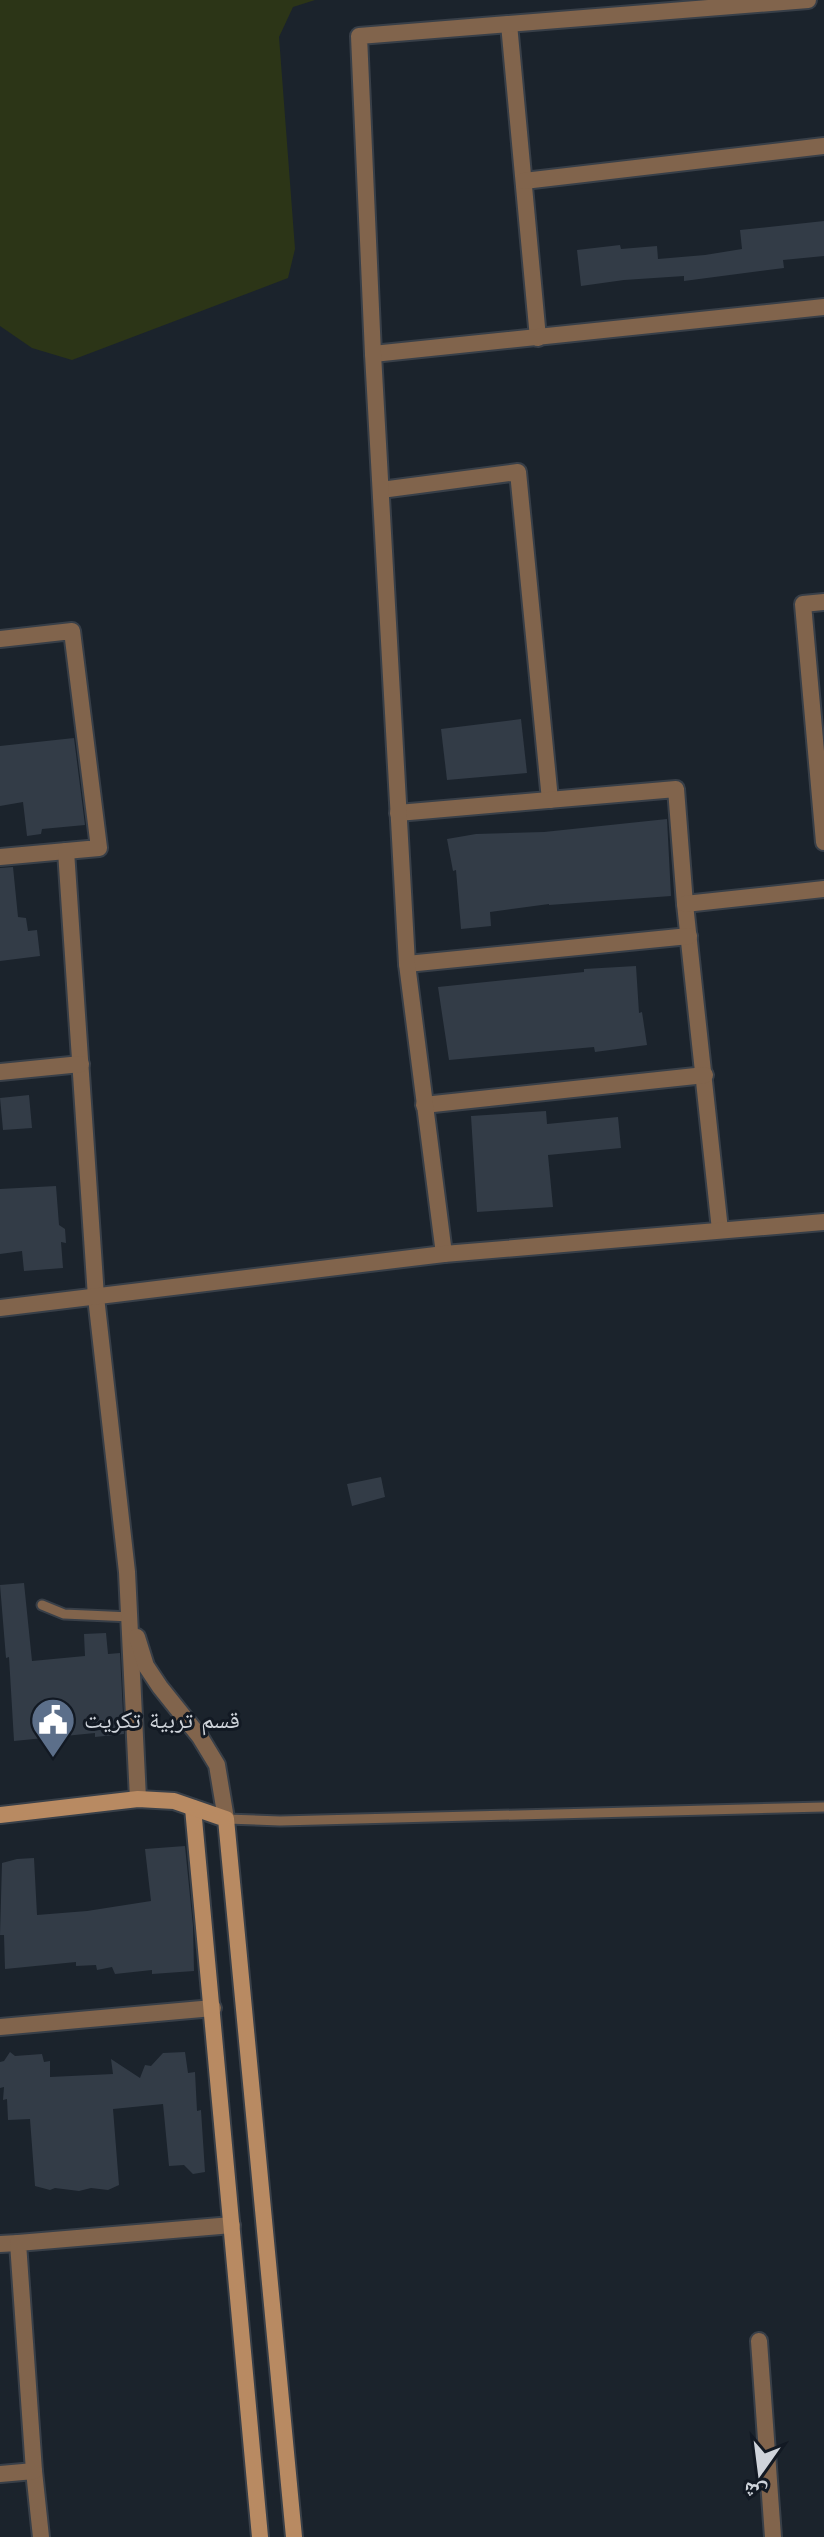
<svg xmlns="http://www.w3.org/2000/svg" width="824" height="2537" font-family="'Work Sans','Noto Naskh Arabic',sans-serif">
<rect width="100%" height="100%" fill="#1b232c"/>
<polygon fill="#2c3517" points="0,0 315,0 293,7 279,37 295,249 288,278 72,360 32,348 0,326"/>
<g fill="#333c47">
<polygon points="824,221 824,256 783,260 784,268 684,281 684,276 624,280 581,286 577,250 620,245 621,249 657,246 658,259 705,255 742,249 740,230"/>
<polygon points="521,719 527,773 447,780 441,729"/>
<polygon points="74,738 85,825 42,829 41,834 27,836 23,802 0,806 0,746"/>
<polygon points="667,819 671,896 549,905 549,904 490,912 491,926 461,929 456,870 453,871 447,839 476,834 544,832"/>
<polygon points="13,867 18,917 26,918 28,931 37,930 40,956 0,961 0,868"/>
<polygon points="636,966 639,1013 642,1012 647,1045 595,1052 594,1047 449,1060 438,987 584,972 584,969"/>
<polygon points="29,1095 32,1128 3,1130 0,1098"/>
<polygon points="546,1111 547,1124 618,1117 621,1148 548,1155 553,1207 477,1212 471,1116"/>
<polygon points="56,1186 59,1225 65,1229 66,1243 61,1242 63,1268 24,1271 22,1251 0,1254 0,1189"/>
<polygon points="381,1477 385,1497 352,1506 347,1484"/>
<polygon points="24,1583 32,1661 85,1656 84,1634 106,1633 108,1654 120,1653 124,1734 95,1737 95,1733 14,1741 9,1657 6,1658 0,1585"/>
<polygon points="185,1846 193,1926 194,1971 152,1974 152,1970 115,1974 112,1967 97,1970 96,1965 76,1966 76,1962 5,1969 4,1935 0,1935 2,1863 17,1859 34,1858 37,1915 87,1911 151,1901 145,1849"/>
<polygon points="10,2052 15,2056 42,2054 44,2062 50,2061 50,2077 113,2074 111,2059 140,2078 145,2065 151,2066 163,2053 185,2052 188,2073 195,2072 197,2111 201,2110 205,2172 193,2174 184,2165 169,2166 163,2104 113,2109 119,2185 108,2190 91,2188 79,2191 55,2188 50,2190 35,2186 30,2119 8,2120 7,2099 3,2100 4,2087 0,2088 0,2062 4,2061"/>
</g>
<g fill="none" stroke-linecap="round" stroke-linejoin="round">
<g stroke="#383f48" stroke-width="13">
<g id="lane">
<polyline points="42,1605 64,1614 131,1617"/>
<polyline points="226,1819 280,1821 824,1807"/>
</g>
</g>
<g stroke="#383f48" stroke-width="20">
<g id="street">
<polyline points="509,24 538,338"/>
<polyline points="524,181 824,146"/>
<polyline points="373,354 824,307"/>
<polyline points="381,490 518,472 550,800"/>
<polyline points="824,602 803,604 824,842"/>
<polyline points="0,639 72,631 99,848 0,857"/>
<polyline points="398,813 676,789 685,904 720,1230"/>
<polyline points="66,851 96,1297 127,1572 138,1799"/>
<polyline points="685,904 824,889"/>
<polyline points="407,964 689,936"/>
<polyline points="0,1072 81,1064"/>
<polyline points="424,1105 705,1075"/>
<polyline points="444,1254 407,964 373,354 359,36 808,0"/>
<polyline points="0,1308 444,1254 824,1222"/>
<polyline points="137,1637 146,1666 160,1687 200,1737 217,1765 226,1819"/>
<polyline points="0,2027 213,2008"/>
<polyline points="0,2244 18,2243"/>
<polyline points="759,2341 773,2537"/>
<polyline points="34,2471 41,2537"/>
<polyline points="0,2474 34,2471 18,2243 232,2225"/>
</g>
</g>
<g stroke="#383f48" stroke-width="20">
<g id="secondary">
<polyline points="193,1808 260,2537"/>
<polyline points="0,1815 138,1799 174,1801 226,1819 294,2537"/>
</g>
</g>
<use href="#lane" stroke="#81644c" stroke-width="9"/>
<use href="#street" stroke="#81644c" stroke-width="16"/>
<use href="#secondary" stroke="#b88a62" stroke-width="16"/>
</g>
<defs>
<g id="civic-pin" transform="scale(2.3)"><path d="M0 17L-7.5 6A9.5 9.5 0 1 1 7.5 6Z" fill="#5c6f8a" stroke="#121923"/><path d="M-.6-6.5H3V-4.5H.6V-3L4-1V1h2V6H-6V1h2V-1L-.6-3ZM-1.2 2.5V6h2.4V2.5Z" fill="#fff"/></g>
</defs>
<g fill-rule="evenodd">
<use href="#civic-pin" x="53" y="1720"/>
</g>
<g text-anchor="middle" stroke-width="6" stroke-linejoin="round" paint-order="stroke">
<g font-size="24" fill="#cfd4db" stroke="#121923" text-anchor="start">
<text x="84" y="1728">قسم تربية تكريت</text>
</g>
</g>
<g transform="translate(760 2473) rotate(194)" stroke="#121923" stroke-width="6" paint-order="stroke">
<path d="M0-6L14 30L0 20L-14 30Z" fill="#cfd4db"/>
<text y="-12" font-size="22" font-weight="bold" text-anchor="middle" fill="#cfd4db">ش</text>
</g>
</svg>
